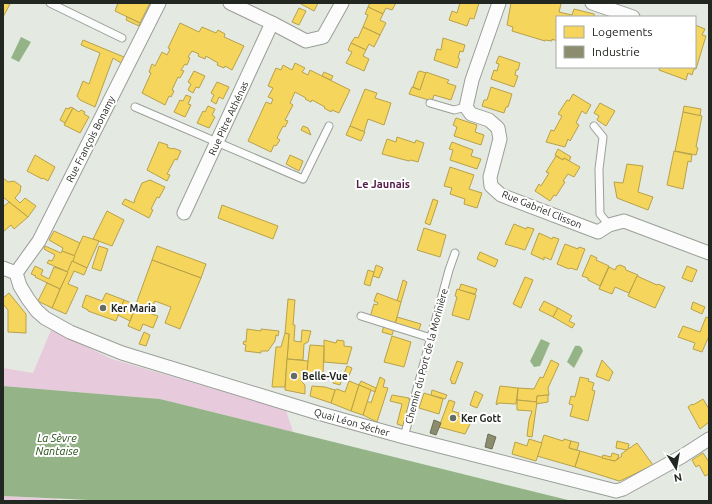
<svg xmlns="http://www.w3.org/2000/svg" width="712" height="504" font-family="Ubuntu,sans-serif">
<rect width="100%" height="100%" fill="#e4eae2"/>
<g fill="#e8cadd">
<polygon points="51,330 112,359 286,410 293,432 160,399 3,386 3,368 33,373"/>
<polygon points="3,496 57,499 58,501 3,501"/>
</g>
<g fill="#94b488">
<polygon points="21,37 31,42 19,62 11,58"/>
<polygon points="541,339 550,343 540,366 534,367 530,361"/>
<path d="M575 346C580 345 581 346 583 351L574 368 567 362Z"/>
<polygon points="3,386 160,399 572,501 110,501 3,496"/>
</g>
<g fill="#f6d55c" stroke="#b7a14a">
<polygon points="3,3 10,4 3,17"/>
<polygon points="118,3 150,3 140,23 115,11"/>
<polygon points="301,3 318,3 314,11 301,4"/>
<polygon points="370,3 396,3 392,10 386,8 383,14 368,7"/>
<polygon points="460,3 479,3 474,19 470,18 467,26 449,20 452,11 457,13"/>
<polygon points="511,3 558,3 561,4 559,12 572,15 574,9 594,14 595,17 557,17 557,41 552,39 552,41 545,40 545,41 512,31 513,27 507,25"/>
<polygon points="368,7 383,14 380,20 386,23 380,35 363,27 368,15 365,14"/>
<polygon points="299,8 306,11 299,25 292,22"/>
<polygon points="127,17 140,23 139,26 126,20"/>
<polygon points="180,23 199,32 202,27 216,33 218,30 225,34 224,37 244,46 232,70 225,66 224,68 217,65 218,63 206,56 205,59 198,56 199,54 192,51 188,57 190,58 187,65 185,64 181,70 184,71 180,78 178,77 172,90 174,91 171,97 169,96 165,105 142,93 151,73 149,72 152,64 155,66 162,52 167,55 170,49 168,48"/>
<polygon points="695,25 705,29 702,35 706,36 696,69 694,69 692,75 688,73 686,80 659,70 660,67 695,67"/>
<polygon points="363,27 380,35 374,47 369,44 366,50 351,43 355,37 358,38"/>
<polygon points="443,38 465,45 463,52 460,51 458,58 460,59 457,68 434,60 437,49 441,50"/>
<polygon points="83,40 124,57 121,63 113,58 95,107 80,100 77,96 83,81 89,84 100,53 81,45"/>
<polygon points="351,43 366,50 363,56 369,59 364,71 346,63 352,52 348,50"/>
<polygon points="499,56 520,63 518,70 516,70 515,75 518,76 514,87 491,79 494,70 497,71 499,64 496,63"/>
<polygon points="295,63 305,68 302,72 308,75 310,70 350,90 339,113 332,110 331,112 324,108 325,107 312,100 311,102 305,99 306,98 295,92 290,103 293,105 285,120 288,121 285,127 283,126 277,138 280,140 276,146 274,145 271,152 248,141 266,102 271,104 273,99 268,97 273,88 268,86 276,68 281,70 283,65 292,70"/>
<polygon points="194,71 205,76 199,88 196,87 193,93 188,90 191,84 188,82"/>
<polygon points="420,71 426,73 420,90 413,87 418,72"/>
<polygon points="324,72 333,76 331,80 322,76"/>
<polygon points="426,72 449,80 447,83 456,86 451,100 434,95 432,101 409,94 412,87 420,90"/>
<polygon points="217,82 229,87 223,99 219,97 216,104 211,101 214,95 211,93"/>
<polygon points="491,87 512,94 508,107 506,107 504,113 482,106 484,100 487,100"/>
<polygon points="365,89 377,93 375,98 391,103 384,125 368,119 364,132 350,126"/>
<polygon points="573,94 591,105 586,114 582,111 576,123 579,125 570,141 568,139 565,147 546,142 551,130 554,131 562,116 558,114 567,100 569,101"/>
<polygon points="186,95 191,97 188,104 191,105 185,117 174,112 180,100 183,101"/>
<polygon points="600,103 615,111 606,126 597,120 599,116 594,113"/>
<polygon points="208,106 215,109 212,115 215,117 209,128 197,123 203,111 205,112"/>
<polygon points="684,106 701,109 700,116 683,112"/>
<polygon points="70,107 73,108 65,123 60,120 66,108 69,109"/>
<polygon points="73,108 79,112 81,110 85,112 84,114 89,117 80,133 64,125"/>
<polygon points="683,112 702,116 696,147 698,148 696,155 675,151"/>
<polygon points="456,118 477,125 475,132 484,135 481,145 454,136 457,127 453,125"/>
<polygon points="303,126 308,128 311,135 301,130"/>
<polygon points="350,126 365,132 361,141 346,135"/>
<polygon points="397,137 415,143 416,140 424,143 418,162 411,160 409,161 382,154 387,139 396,142"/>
<polygon points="159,142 168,145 167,147 172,149 173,148 181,151 177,160 175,159 167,174 170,175 167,181 147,170"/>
<polygon points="452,142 473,150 471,156 481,159 477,169 450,160 453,150 449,149"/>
<polygon points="558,149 571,157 569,161 564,158 563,160 555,155"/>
<polygon points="674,151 692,155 691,162 688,161 683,189 667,185"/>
<polygon points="35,155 55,167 48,181 43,178 42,179 27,171"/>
<polygon points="290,155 303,161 299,171 286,164"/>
<polygon points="556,156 563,160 564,158 580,167 574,177 568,174 563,181 565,182 556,196 554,195 550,201 535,191 539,184 541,186 549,173 546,172"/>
<polygon points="627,164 643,166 638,192 653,197 648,210 617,198 614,182 623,183"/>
<polygon points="450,167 474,175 469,189 482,193 477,208 464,204 465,199 450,194 452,188 444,186"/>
<polygon points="3,178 8,182 14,181 21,186 20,192 15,198 20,203 25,198 36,206 28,217 3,197"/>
<polygon points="150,180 165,187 159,198 157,197 151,209 153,210 149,218 122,204 125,199 134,203 135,201 134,201 142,183"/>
<polygon points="433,199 438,201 430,225 425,223"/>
<polygon points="9,202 28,217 14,229 11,225 3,232 3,207"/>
<polygon points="222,205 278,226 273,239 218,218"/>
<polygon points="107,211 124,220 112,246 93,239"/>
<polygon points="514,224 526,229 527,227 534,229 525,250 505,244"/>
<polygon points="424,228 446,235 440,257 417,250"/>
<polygon points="54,231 80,243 75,256 62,251 63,248 49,240"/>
<polygon points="539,233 552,239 553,237 559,239 551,260 544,257 544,260 531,254"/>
<polygon points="83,236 99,241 87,268 72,261"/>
<polygon points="565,244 578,249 579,247 585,249 577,270 570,268 569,269 557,264"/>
<polygon points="45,246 61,253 62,251 75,256 68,272 47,263 49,260 52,261 55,255 44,249"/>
<polygon points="99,246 108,249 101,271 92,268"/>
<polygon points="157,246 206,264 201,278 152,260"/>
<polygon points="480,252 498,260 495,267 477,259"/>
<polygon points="591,255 597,258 596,260 609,266 600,286 588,280 588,278 582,276"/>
<polygon points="152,260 201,278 180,329 165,323 171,307 155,301 151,310 136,304"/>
<polygon points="72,261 87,268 84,275 74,271 68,284 78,288 66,314 52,308"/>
<polygon points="376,265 383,268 379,278 373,276"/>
<polygon points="620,265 625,267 626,270 638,275 629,293 615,287 612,294 599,289 609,267 615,270 617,266"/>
<polygon points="35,266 43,270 41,275 49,279 54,267 68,272 60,289 35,277 36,276 31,274"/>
<polygon points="687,266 697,270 692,282 682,278"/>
<polygon points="368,270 374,272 370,286 364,284"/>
<polygon points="637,276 657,285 658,284 665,287 655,308 628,296"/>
<polygon points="525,277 533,280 521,308 513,304"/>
<polygon points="403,280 407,282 401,302 397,301"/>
<polygon points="47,283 60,289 52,308 38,301"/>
<polygon points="461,284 477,289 475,294 459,290"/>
<polygon points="457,289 476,295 469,320 452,315 457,297 455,296"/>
<polygon points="9,293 26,314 26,333 8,332 8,310 3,304 3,298"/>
<polygon points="106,293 124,300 116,321 88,311 88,310 82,307 86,295 102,301"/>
<polygon points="377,293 401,302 395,325 370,317 374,304 377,305 378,303 374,301"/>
<polygon points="288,299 295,300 293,325 295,325 294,341 301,342 302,330 311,331 308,342 304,344 303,360 287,359 289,334 285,333"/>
<polygon points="124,300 136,305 130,321 118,315"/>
<polygon points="544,301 558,308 553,317 539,310"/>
<polygon points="693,302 705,307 702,314 691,309"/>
<polygon points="137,304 151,309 149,313 158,316 153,328 143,324 140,331 128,326"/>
<polygon points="558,308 572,316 569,321 575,324 572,328 553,317"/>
<polygon points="397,317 421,324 418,332 395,325"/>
<polygon points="706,317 709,318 709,336 702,352 693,349 695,343 678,337 683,326 700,332"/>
<polygon points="384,326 394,329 392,335 382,332"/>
<polygon points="247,329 261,331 261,329 279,331 278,336 276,335 275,341 268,351 261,351 261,353 245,351 246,345 243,344 244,341 246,342"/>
<polygon points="144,332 150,335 146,346 139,344"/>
<polygon points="285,333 289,334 285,387 272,387 276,347 281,347"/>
<polygon points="392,336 411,342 404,367 384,362"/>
<polygon points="324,340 336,343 337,340 344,341 344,346 352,347 347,364 324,362"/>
<polygon points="310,345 324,346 323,376 306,375"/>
<polygon points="287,359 308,361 307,371 302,370 301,381 305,385 305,394 285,390"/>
<polygon points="551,360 559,364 548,388 549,395 537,396 537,402 517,400 518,388 534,389 540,377 543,378"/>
<polygon points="602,360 613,372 609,381 596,376"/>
<polygon points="457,361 463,363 455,384 451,383 452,381 450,380"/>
<polygon points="347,366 352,368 347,381 342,379"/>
<polygon points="335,377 342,379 340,385 333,383"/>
<polygon points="380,377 385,380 383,387 388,388 377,422 363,415 367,401 371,403"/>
<polygon points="580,377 589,379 588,381 594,383 592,390 595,391 588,421 570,416 573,405 569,404 571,396 575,397"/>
<polygon points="349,381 359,385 351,411 331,403 335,390 337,389 345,392"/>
<polygon points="361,381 376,388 375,392 359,385"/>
<polygon points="359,385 371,390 363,415 351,411"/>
<polygon points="312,386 325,387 335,390 331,403 310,396"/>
<polygon points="500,386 518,388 516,404 498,403 497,405 496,404"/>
<polygon points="432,390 447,395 445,399 431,395"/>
<polygon points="475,391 483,395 477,408 470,405"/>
<polygon points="424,393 443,399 439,414 419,408"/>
<polygon points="392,395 409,398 409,400 410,400 403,426 397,424 402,404 390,401"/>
<polygon points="548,395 548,402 536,404 537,396"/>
<polygon points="703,399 709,409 709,422 700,429 688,407 692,404 693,405"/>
<polygon points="449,400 455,402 452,411 459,413 458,416 472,420 465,434 439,427"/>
<polygon points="517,400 537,402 532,437 527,436 529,420 532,411 517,410"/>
<polygon points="544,435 563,441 564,439 571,441 569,448 580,451 575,467 537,456"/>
<polygon points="529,439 542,443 536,461 512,454 515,442 527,446"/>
<polygon points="571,441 579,443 577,450 569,448"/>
<polygon points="617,441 629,444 628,449 627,450 616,448"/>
<polygon points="637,443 653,465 622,480 619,481 575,467 580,451 615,461 622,456 621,454"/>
<polygon points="612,453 619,455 618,458 615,461 602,458 603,455 611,457"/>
<polygon points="703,453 709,462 709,474 705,476 699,465 696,467 692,460"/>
</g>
<g fill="#8c8c6e" stroke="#6c6e57">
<polygon points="434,420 441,423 436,435 430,433"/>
<polygon points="488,434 496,437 492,449 485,447"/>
</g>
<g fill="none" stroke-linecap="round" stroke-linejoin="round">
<g stroke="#9a9e98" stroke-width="9">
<g id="lane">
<polyline points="50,3 122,38"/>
<polyline points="430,103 454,110 466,107"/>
<polyline points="135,107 303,179 329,126"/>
<polyline points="594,126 603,137 599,169 600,214 609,225"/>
<polyline points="361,316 431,338"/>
<polyline points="404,437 449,270 455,253"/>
</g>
</g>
<g stroke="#9a9e98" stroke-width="15">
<g id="street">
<polyline points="230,3 272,23 306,41 323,37 342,3"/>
<polyline points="499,3 472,80 466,107 471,114 489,120 498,128 500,139 490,177 491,186 501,195 598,232 609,225 624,221 709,253"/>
<polyline points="592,3 633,17"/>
<polyline points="184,213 272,23"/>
<polyline points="3,268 16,273"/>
<polyline points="16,273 20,286 28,299 37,311 45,318 70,332 122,353 318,413 404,437 616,491 623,489 681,457 709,439"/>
<polyline points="16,273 39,241 159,3"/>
</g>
</g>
<use href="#lane" stroke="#fbfcfb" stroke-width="7"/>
<use href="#street" stroke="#fbfcfb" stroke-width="13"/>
</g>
<g fill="#676b65" stroke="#fff" stroke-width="1.5">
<circle cx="103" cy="308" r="4"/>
<circle cx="294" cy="376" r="4"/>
<circle cx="453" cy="418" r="4"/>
</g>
<g text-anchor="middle" stroke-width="4" stroke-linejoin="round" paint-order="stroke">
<g font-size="10" fill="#232721" stroke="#fff">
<text transform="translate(228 118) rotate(-65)" y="4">Rue Pitre Athénas</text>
<text transform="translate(90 139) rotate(-63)" y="4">Rue François Bonamy</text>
<text transform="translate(542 209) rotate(22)" y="4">Rue Gabriel Clisson</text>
<text transform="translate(426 356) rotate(-75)" y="4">Chemin du Port de la Morinière</text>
<text transform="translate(352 422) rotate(16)" y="4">Quai Léon Sécher</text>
</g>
<g font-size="10" font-weight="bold" fill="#232721" stroke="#fff" text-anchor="start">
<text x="111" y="312">Ker Maria</text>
<text x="302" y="380">Belle-Vue</text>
<text x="461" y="422">Ker Gott</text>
</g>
<g font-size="11" font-weight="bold" fill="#561e49" stroke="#fff">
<text x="383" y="188">Le Jaunais</text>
</g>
<g font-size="11" font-style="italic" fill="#265013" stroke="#fff">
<text x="57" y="442">La Sèvre<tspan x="57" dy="13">Nantaise</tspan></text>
</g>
</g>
<rect width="712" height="504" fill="none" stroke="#232721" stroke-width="8"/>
<rect x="556" y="16" width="140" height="52" fill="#ffffff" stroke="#a7a9a6"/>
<rect x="564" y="26" width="20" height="12" fill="#f6d55c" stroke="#a7a9a6"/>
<text x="592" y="36" font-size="12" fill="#232721">Logements</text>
<rect x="564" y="46" width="20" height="12" fill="#8c8c6e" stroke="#a7a9a6"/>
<text x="592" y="56" font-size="12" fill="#232721">Industrie</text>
<g transform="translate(676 468) rotate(169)" stroke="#ffffff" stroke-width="3" paint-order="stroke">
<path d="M0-3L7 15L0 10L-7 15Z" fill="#232721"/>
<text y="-6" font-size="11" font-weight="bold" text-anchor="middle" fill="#232721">N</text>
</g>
</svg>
